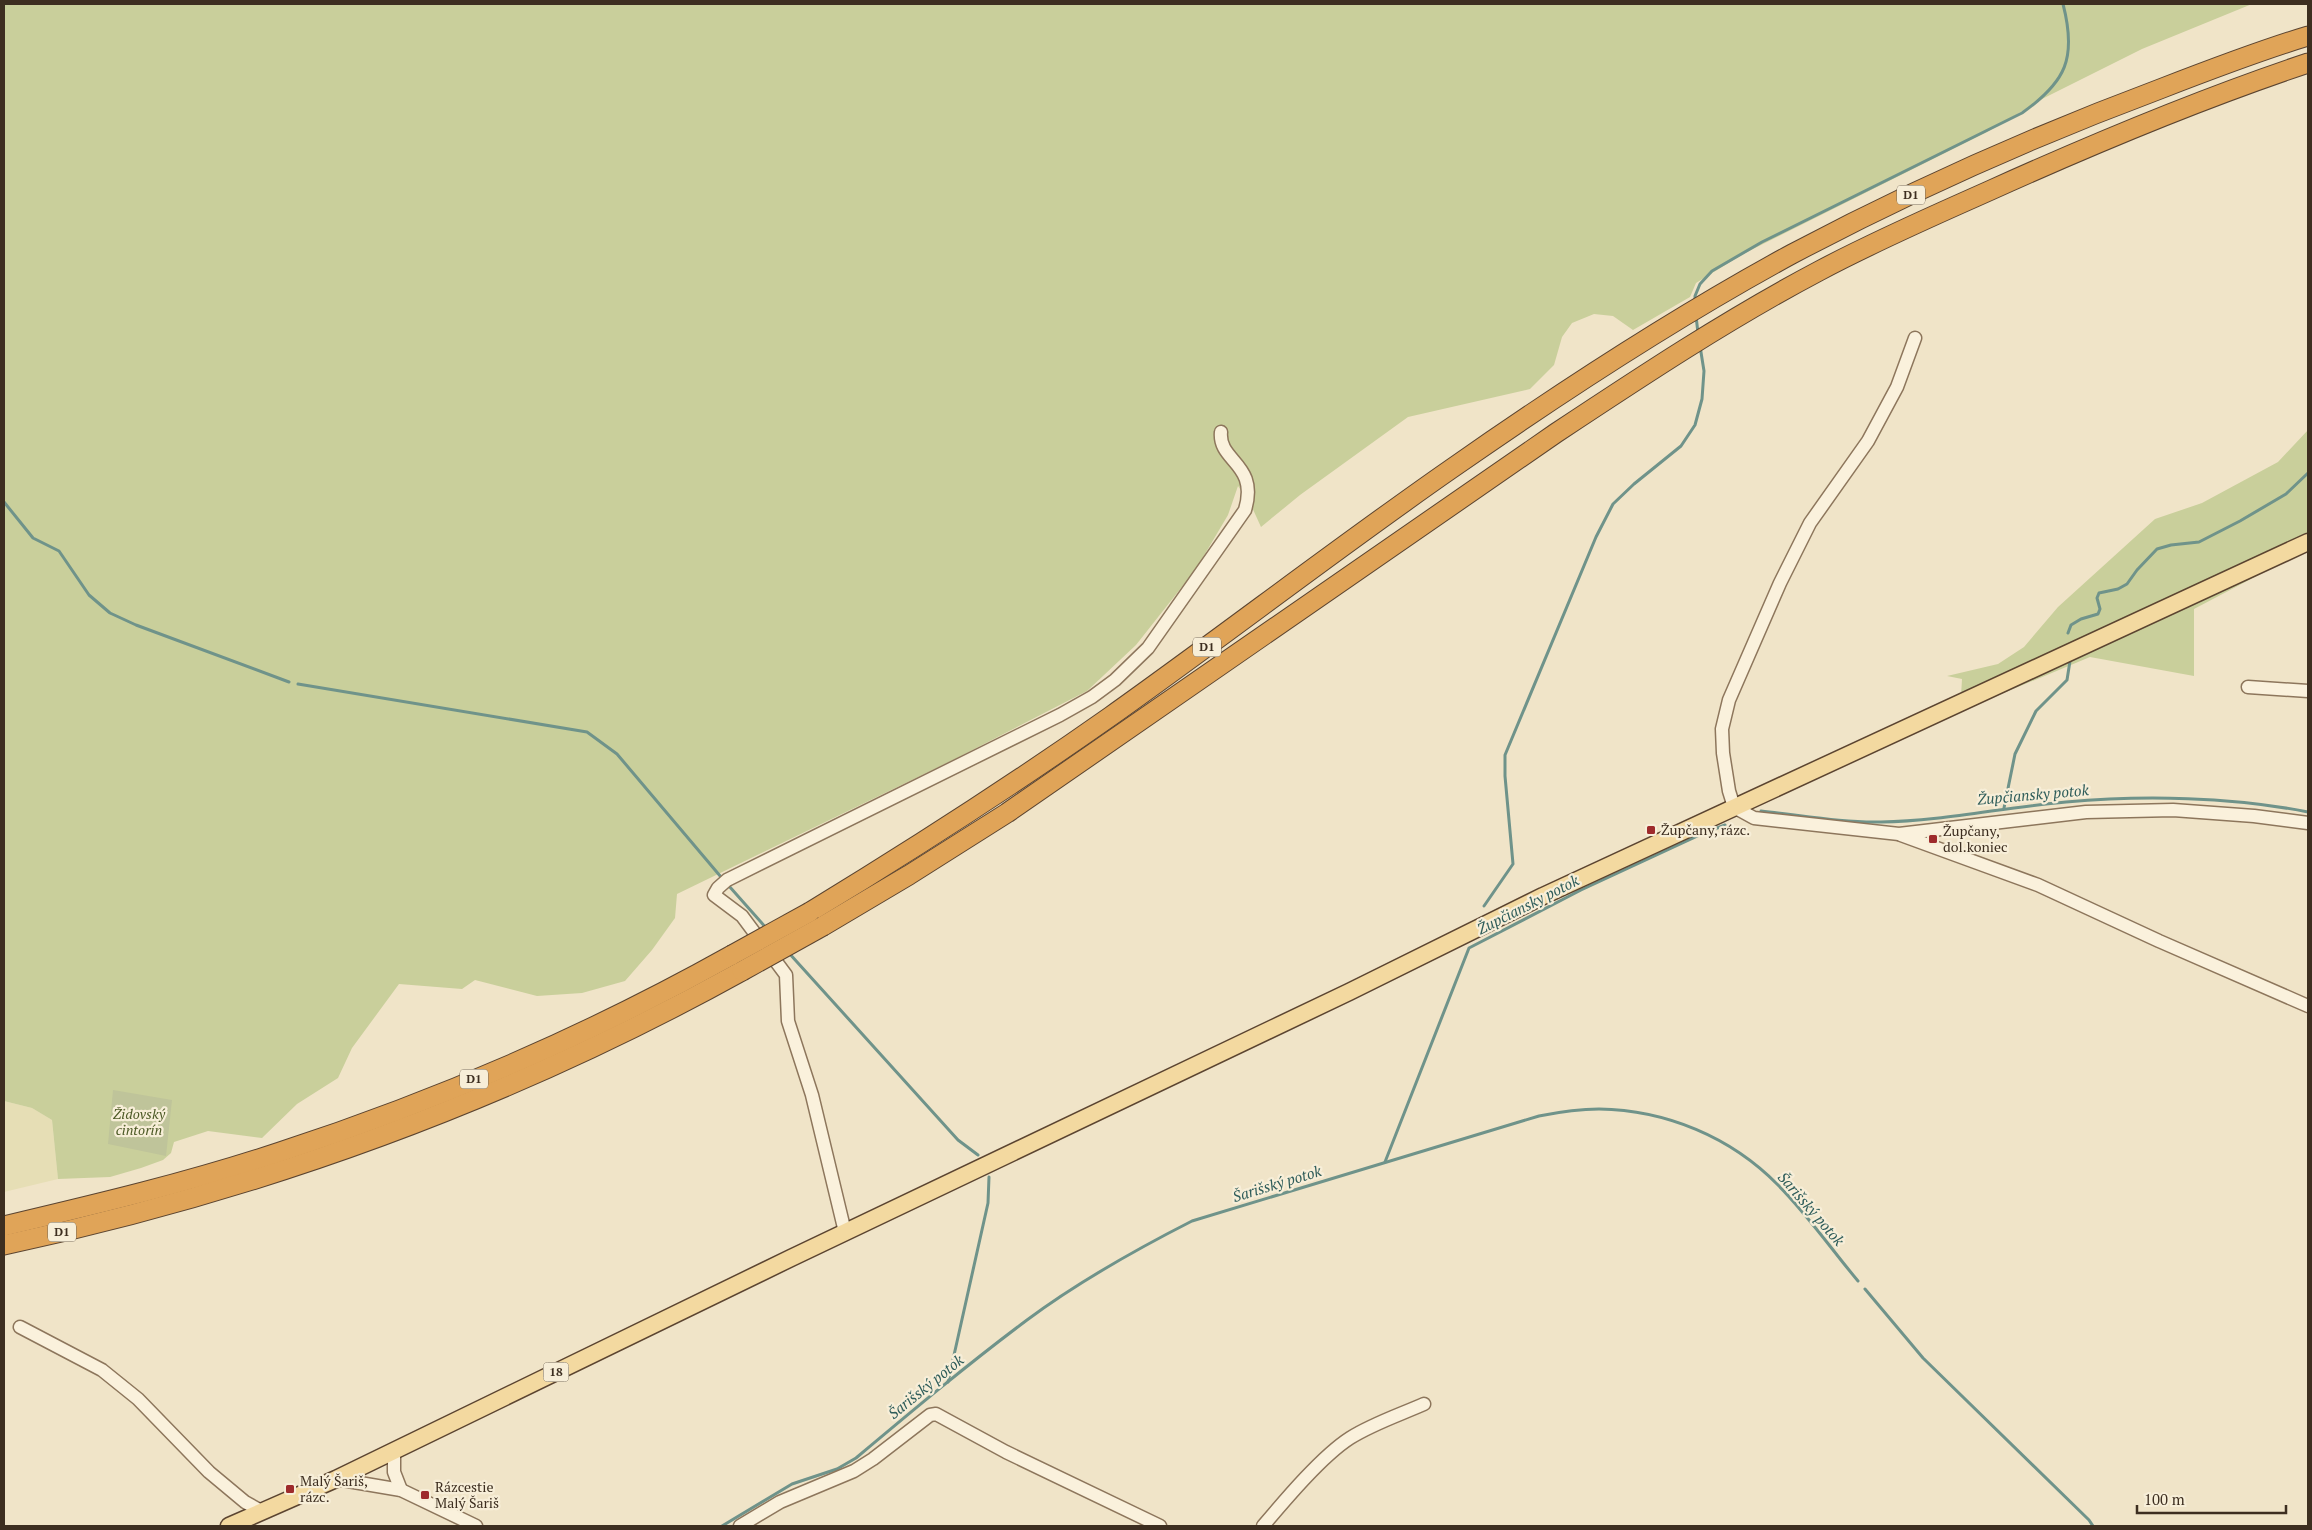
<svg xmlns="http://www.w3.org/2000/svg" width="2312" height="1530" font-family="'PT Serif',serif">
<rect width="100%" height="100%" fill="#f0e4c8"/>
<polygon fill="#e6deb5" points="4,1101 32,1108 52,1120 58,1179 4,1192"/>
<g fill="#c9cf9b">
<polygon points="4,4 2252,4 2142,49 2044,98 1987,132 1743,254 1696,283 1690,297 1633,330 1613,316 1594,314 1572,323 1562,337 1554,365 1530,389 1408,417 1300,495 1261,527 1251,505 1238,486 1228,515 1196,569 1136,645 1087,691 955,759 677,894 675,918 652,950 625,981 582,993 537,996 475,980 462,989 399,984 352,1048 338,1078 297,1104 262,1138 208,1131 174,1142 171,1153 163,1160 141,1168 110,1177 58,1179 52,1120 32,1108 4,1101"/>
<polygon points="2308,430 2308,549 2194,609 2194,676 2090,657 1970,707 1961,696 1962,679 1947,676 1998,664 2024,647 2058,607 2155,519 2202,503 2278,462"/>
</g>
<polygon fill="#bfc49a" points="113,1090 172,1100 166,1156 108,1144"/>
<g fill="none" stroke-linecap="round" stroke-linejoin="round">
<g stroke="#6f938a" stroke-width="3">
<path d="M1695 303V296L1700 284 1712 271 1762 242 2022 113C2066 82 2077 58 2063 4"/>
<polyline points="1696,316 1698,333"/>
<polyline points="4,502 33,538 59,551 89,595 110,613 136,625 289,682"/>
<polyline points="2068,633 2071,625 2081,619 2098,614 2100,609 2097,598 2099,593 2118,589 2127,584 2137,570 2157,549 2171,545 2199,542 2240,521 2286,494 2308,473"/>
<polyline points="298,684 587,732 617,754 721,877"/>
<polyline points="2004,808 2015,754 2036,711 2067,680 2070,661"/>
<path d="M1761 811C1800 815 1842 823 1881 822 1943 821 2005 807 2066 802 2144 795 2232 797 2308 812"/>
<polyline points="729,886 767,929"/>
<polyline points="1484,906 1513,864 1505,776 1505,755 1596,537 1613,504 1634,484 1681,446 1695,425 1702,399 1704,371 1700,346"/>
<polyline points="788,952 958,1140 978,1155"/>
<polyline points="1385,1162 1469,948 1581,890 1704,833 1725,825"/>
<polyline points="1865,1289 1923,1358 2089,1520 2093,1526"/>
<polyline points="948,1382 988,1203 989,1177"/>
<path d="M722 1526 792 1484 837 1469 856 1458C912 1411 968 1364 1027 1320 1078 1282 1135 1250 1192 1221L1539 1116C1559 1112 1579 1109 1599 1109 1666 1110 1731 1137 1778 1185 1807 1214 1832 1250 1858 1281"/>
</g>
<g stroke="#8d765c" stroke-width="15">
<g id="minor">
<polyline points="1915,338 1897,387 1868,441 1810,523 1780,583 1729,700 1722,729 1723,753 1729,791 1734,807 1754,818 1899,834 2086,812 2173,810 2254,816 2308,823"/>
<polyline points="2248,687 2308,691"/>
<polyline points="1901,835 2038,885 2159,941 2308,1006"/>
<path d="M845 1232 812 1095 788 1021 786 975 742 916 714 895 718 888 727 880 1060 715 1092 697 1115 680 1148 648 1245 510C1259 463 1218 462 1221 432"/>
<polyline points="20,1327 102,1370 138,1399 209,1472 245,1502 263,1512"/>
<polyline points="394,1451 394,1472 401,1490"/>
<polyline points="336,1479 401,1490 476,1526"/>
<polyline points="740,1526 780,1502 854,1471 873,1459 930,1415 936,1414 1006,1452 1160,1526"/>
<path d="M1263 1526C1285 1500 1322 1456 1350 1438 1372 1424 1399 1415 1424 1404"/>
</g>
</g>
<g stroke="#5b4430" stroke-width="19">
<polyline id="major" points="229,1526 336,1479 791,1258 1349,992 1543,896 2308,542"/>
</g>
<g stroke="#5b4430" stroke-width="21">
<g id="highway">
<path d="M810 912C912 850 1013 785 1111 716 1225 635 1336 549 1451 469 1561 392 1674 318 1792 254 1911 191 2034 136 2160 89 2209 70 2258 51 2308 36"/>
<path d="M823 926 909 875 1007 813 1556 433C1642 376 1728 319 1819 271 1875 241 1933 216 1991 190 2095 143 2200 99 2308 63"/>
<path d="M4 1226C97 1204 190 1182 280 1152 436 1101 589 1035 732 955"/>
<path d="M4 1245C261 1190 511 1099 742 971"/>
</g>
</g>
<use href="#minor" stroke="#faf1dc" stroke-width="12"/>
<use href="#major" stroke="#f3d9a0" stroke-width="16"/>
<use href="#highway" stroke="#e0a458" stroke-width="19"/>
<g stroke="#5b4430" stroke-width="21" stroke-linecap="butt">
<g id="highway-bridge">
<polyline points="732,955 810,912"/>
<polyline points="742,971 823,926"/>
</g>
</g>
<use href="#highway-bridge" stroke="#e0a458" stroke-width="19"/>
</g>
<g fill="#9e2a2b" stroke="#f7eed8" stroke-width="2">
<rect x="1646" y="825" width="10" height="10" rx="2.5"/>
<rect x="1928" y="834" width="10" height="10" rx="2.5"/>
<rect x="285" y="1484" width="10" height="10" rx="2.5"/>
<rect x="420" y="1490" width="10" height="10" rx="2.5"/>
</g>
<g text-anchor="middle" stroke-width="4.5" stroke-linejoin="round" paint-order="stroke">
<g fill="#f7eed8" stroke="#756857" stroke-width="1">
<rect x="1897" y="185.5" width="28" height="19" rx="4"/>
<rect x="1193" y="637.5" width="28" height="19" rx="4"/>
<rect x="460" y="1069.5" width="28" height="19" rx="4"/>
<rect x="48" y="1222.5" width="28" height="19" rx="4"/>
<rect x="543.5" y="1362.5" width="25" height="19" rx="4"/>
</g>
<g font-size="12" font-weight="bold" fill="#3d2e20">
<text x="1911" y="199">D1</text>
<text x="1207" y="651">D1</text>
<text x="474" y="1083">D1</text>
<text x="62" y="1236">D1</text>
<text x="556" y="1376">18</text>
</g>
<g font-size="14" fill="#3d2e20" stroke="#f7eed8" text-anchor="start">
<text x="1661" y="835">Župčany, rázc.</text>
<text x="1943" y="836">Župčany,<tspan x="1943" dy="16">dol.koniec</tspan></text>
<text x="300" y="1486">Malý Šariš,<tspan x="300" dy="16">rázc.</tspan></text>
<text x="435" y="1492">Rázcestie<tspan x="435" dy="16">Malý Šariš</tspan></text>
</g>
<g font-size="14" font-style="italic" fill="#4d5a26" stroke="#f7eed8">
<text x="139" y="1119">Židovský<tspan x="139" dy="16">cintorín</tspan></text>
</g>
<g font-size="15" font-style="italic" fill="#2f5d5a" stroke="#f7eed8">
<text transform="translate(2033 795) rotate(-5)" y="5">Župčiansky potok</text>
<text transform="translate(1528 905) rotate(-27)" y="5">Župčiansky potok</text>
<text transform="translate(1277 1184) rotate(-17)" y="5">Šarišský potok</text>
<text transform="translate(1811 1209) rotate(49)" y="5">Šarišský potok</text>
<text transform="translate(926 1387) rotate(-39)" y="5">Šarišský potok</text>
</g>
</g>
<rect width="2312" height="1530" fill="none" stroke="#3d2e20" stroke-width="10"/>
<path d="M2137 1505v8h149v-8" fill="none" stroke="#3d2e20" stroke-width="2.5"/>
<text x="2144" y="1505" font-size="15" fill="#3d2e20" stroke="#f7eed8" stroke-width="4" paint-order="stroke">100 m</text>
</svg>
